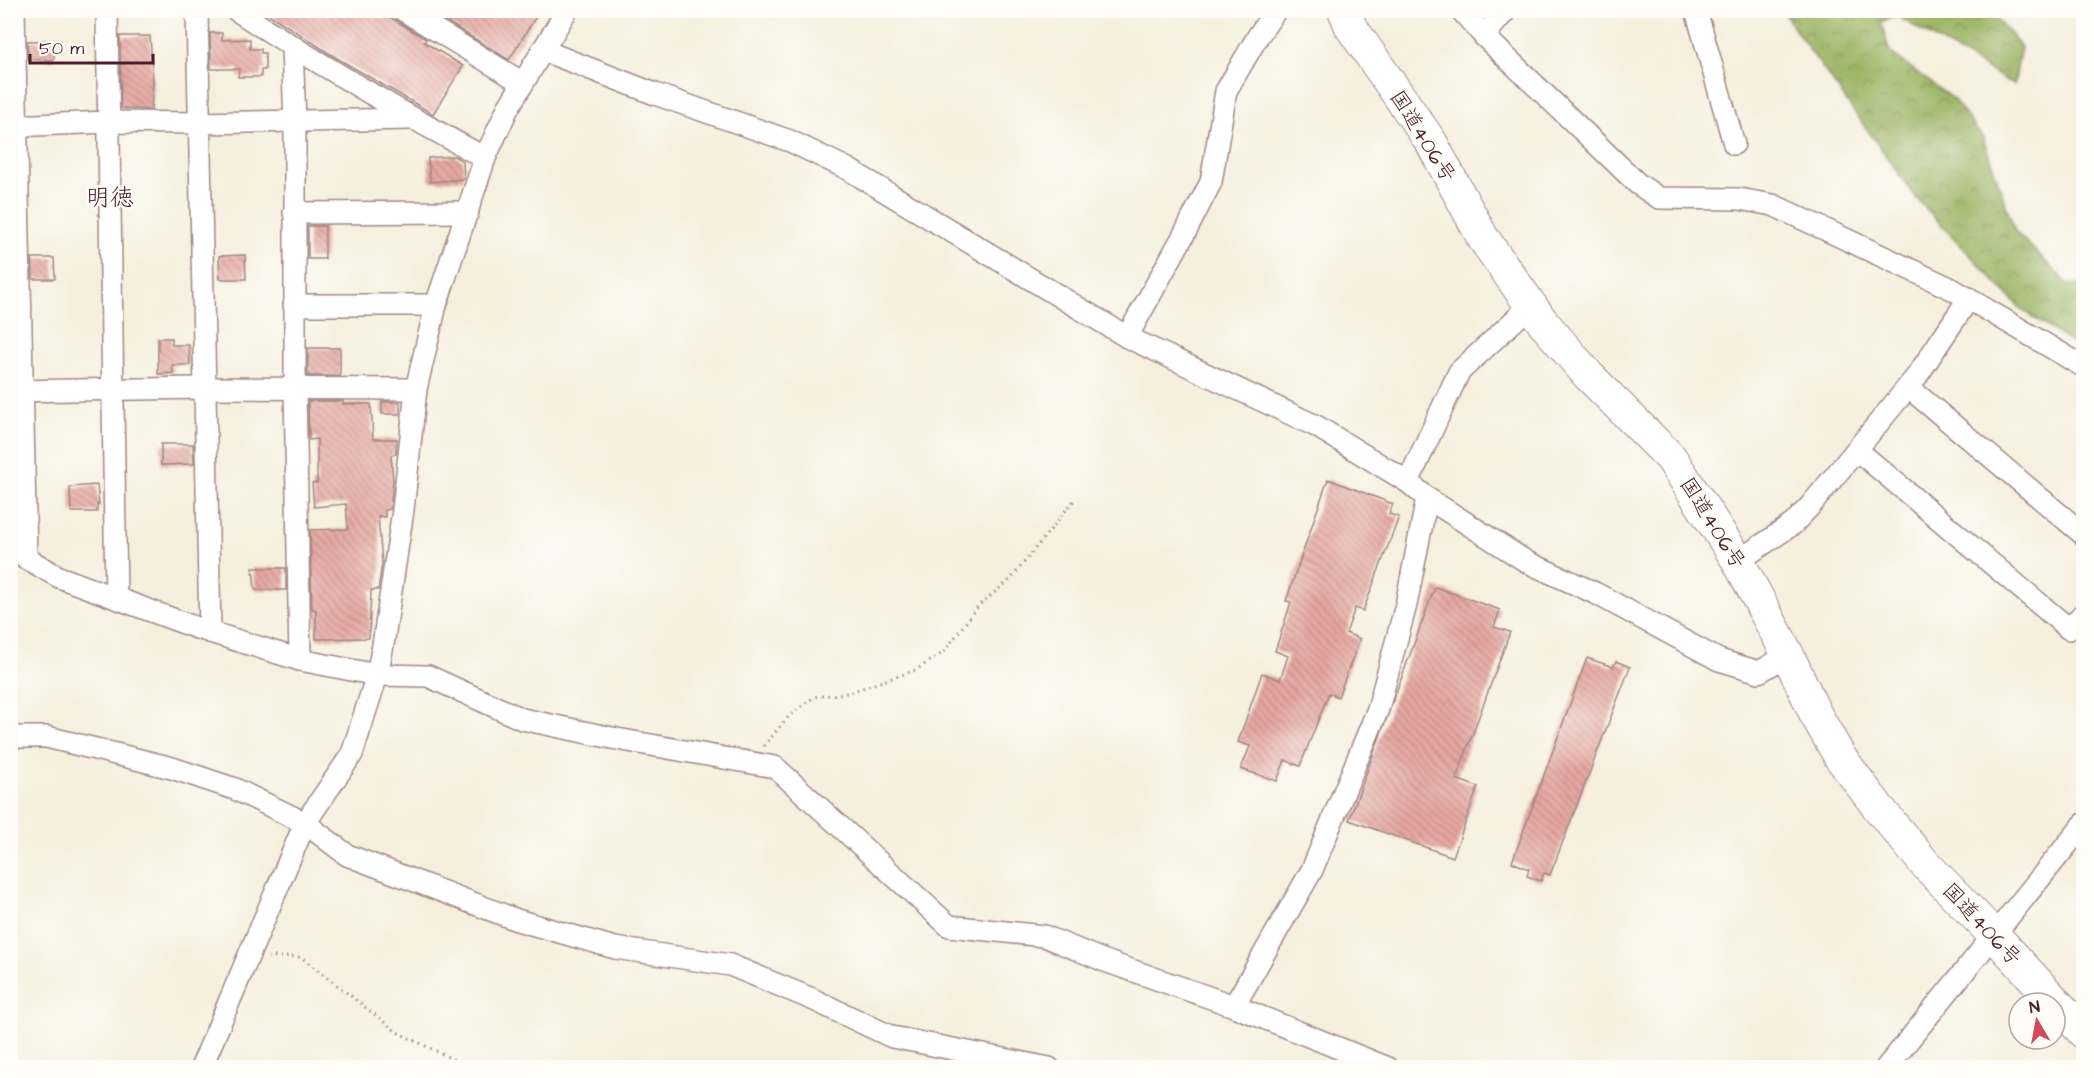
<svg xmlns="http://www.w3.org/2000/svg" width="2094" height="1078" font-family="'Architects Daughter','Klee One',sans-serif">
<defs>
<pattern id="forest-crowns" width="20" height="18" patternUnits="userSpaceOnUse" patternTransform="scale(1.5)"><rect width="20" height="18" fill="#9db667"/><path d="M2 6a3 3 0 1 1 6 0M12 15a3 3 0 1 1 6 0" fill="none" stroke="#829355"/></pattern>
<pattern id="building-back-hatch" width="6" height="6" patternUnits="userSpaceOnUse" patternTransform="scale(1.5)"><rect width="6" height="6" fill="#e6a7a1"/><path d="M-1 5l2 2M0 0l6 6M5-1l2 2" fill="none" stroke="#bc8783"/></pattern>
</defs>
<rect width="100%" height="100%" fill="#fdfcf7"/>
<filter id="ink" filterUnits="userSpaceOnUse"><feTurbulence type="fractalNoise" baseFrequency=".0167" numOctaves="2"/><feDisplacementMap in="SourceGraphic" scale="12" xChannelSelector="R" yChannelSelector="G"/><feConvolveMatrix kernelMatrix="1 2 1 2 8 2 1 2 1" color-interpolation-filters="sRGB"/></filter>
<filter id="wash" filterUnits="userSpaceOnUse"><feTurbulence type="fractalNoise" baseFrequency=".008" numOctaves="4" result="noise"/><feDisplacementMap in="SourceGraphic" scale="24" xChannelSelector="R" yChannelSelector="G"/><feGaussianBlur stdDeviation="1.35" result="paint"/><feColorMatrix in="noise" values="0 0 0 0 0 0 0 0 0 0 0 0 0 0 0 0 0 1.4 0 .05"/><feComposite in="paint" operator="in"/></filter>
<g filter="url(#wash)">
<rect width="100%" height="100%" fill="#f6efde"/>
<polygon fill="url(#forest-crowns)" stroke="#746a49" stroke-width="1.5" points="1783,11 1990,11 2021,47 2014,85 1897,16 1881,22 1890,52 1954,100 1983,138 2015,231 2068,284 2083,286 2083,350 2023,311 1917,199 1796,31"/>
<g id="blocks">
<g fill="url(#building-back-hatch)">
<polygon points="262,10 378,10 426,39 424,42 463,66 433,114 335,57"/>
<polygon points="428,10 540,10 509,60"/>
<polygon points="210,33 222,33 222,40 250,39 250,49 261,49 261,53 265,53 265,70 261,70 261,77 238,77 239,69 211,69"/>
<polygon points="120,36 150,36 153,81 151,110 121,108"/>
<polygon points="54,40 54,60 28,59 27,41"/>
<polygon points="454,156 463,161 464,179 430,182 428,158"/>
<rect x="308" y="226" width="17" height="33"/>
<polygon points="245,255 246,279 220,279 219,256"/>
<polygon points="32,258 54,258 55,279 33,279"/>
<polygon points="158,338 172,338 172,345 189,345 190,365 172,365 173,373 158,374"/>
<rect x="308" y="348" width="32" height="28"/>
<polygon points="308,401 343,401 343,404 371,404 373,439 397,439 396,454 391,455 393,480 390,509 385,510 385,517 378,516 382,563 378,590 371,590 369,638 316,639 316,610 312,609 310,530 348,529 346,504 314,507 312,483 317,483 317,439 309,440"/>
<rect x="382" y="402" width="18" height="12"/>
<polygon points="161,444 193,444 194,464 161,465"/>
<polygon points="1328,479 1393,504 1389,514 1399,517 1363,611 1355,608 1346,633 1360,639 1338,697 1329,693 1300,766 1285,760 1277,781 1241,769 1250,746 1238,742 1262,673 1280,680 1288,656 1275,651 1291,602 1286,601"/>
<polygon points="97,485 99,505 97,504 97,512 71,512 70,487"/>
<polygon points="253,568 286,568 286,590 255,590"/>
<polygon points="1435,587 1500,610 1494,627 1510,632 1456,779 1478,787 1453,857 1349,820"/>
<polygon points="1587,658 1613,667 1616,661 1630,667 1550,875 1544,873 1541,881 1527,876 1529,869 1512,862"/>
</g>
</g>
</g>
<g filter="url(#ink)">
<use href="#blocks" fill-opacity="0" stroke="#a08784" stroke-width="1.5"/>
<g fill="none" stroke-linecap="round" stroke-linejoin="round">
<g stroke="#a08784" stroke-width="24">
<g id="minor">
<polyline points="14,10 26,559"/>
<polyline points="107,10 116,598"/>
<polyline points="197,10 210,632"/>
<path d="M236 10C317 63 400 112 485 158"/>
<polyline points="403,10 523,83"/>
<polyline points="1461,10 1484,36 1638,184 1659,198 1739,199 1773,205 1952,289 2084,367"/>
<polyline points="1696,10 1734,144"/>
<polyline points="1484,36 1506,10"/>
<polyline points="292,47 295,121 295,388 300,660"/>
<polyline points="542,50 655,94 790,141 848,169 1127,337 1316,426 1408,482 1427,498 1527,562 1595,593 1719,660 1759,672 1788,655"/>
<polyline points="10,126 108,122 199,123 413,119"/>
<polyline points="294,213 468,212"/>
<polyline points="294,305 436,305"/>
<polyline points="1127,337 1187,229 1211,182 1226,91 1258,36 1276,10"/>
<polyline points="1908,387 2084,535"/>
<polyline points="10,391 204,388 416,389"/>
<polyline points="1857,450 2069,629 2084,613"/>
<polyline points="1408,482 1459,372 1531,305"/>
<polyline points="10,549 59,577 197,628 300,660 377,675 428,676 522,719 617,739 775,767 949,926 1044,936 1105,961 1234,1006 1388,1068"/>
<polyline points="1738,561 1793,524 1811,505 1917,376 1969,298"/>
<polyline points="10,737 47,737 172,768 235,789 305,823 347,855 517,920 615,948 730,965 812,999 892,1037 1049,1068"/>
<polyline points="1234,1006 1312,870 1378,709 1406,605 1427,498"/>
<polyline points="201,1068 305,823 352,754 377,675 383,645 403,510 416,389 436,305 485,158 508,108 567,10"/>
<polyline points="1886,1068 2084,824"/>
</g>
</g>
<g stroke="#a08784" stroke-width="34">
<polyline id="highway" points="1344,10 1351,27 1431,142 1483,238 1542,321 1588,375 1671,458 1738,561 1788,655 1815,713 1840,757 1877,806 1926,865 1993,934 2084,1033"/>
</g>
<g stroke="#a08784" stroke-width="3" stroke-dasharray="1.5 4.5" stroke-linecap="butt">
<polyline points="764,746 788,717 814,697 847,693 916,670 944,652 978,606 1010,580 1075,499"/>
<polyline points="268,957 301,957 397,1032 471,1068"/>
</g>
<use href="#minor" stroke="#fff" stroke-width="21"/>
<use href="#highway" stroke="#fff" stroke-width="32"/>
</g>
</g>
<g text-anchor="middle" stroke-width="5" stroke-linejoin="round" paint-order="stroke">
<g font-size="21" fill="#4a1f2b" stroke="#fdfcf7">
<text transform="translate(1423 136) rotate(58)" y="7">国道406号</text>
<text transform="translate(1713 523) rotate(58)" y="7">国道406号</text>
<text transform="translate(1982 924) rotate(47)" y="7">国道406号</text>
</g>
<g font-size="24" fill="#4a1f2b" stroke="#fdfcf7">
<text x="110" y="205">明徳</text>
</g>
</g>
<rect width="2094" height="1078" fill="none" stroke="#fdfcf7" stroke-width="36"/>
<g transform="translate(2037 1021) rotate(350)"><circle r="28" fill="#fdfcf7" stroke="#b5a4a5" stroke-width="1.5"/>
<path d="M0-4.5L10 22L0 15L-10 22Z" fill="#d1495b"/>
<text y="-9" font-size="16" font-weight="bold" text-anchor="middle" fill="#4a1f2b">N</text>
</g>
<path d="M30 54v9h123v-9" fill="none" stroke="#4a1f2b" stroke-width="3"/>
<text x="39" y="54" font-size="18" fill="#4a1f2b" stroke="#fdfcf7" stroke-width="4.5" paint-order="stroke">50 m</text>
</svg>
